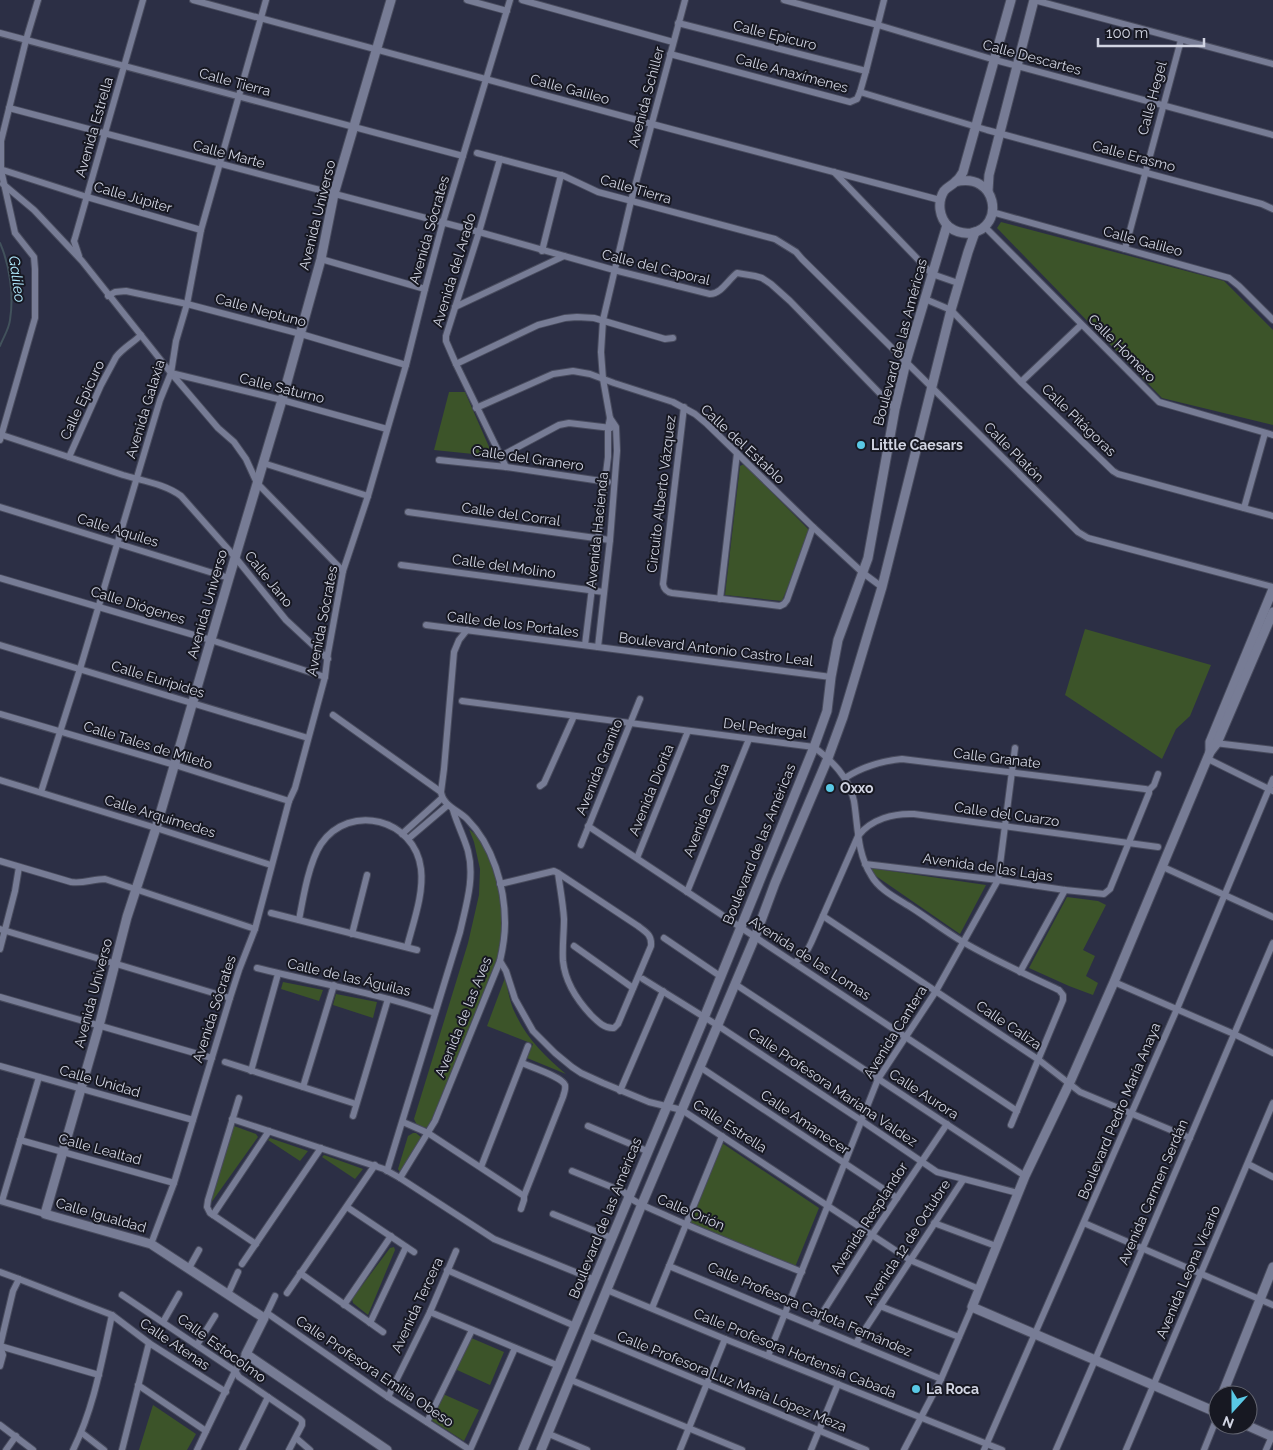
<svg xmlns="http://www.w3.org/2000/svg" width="1273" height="1450" font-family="Raleway,sans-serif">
<rect width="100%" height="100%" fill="#2c2f45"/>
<g fill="#3c5429">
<polygon points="1001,222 1224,281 1273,330 1273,425 1162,398 997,228"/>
<polygon points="449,392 465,392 493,456 434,450"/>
<polygon points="744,464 811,532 782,601 725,595 740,466"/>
<polygon points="1085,629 1211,665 1190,716 1176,729 1162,759 1065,695"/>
<polygon points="469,829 479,838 492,865 501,893 504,945 431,1127 423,1128 417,1125 414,1119 468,943 479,895 480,869 474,842"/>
<polygon points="870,868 986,885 960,934 873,874"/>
<polygon points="1067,897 1098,901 1106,905 1083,950 1095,956 1086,976 1098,983 1093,995 1069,986 1029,968"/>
<path d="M505 978C508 990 510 1004 516 1015 527 1039 546 1057 566 1074L527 1058 533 1044 487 1026Z"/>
<polygon points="283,982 323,990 319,1001 281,989"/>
<polygon points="336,994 377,1002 373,1018 333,1005"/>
<polygon points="234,1126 256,1134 258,1137 211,1203 210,1200"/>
<polygon points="413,1133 416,1133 422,1138 402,1170 400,1172 398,1169 408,1136"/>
<polygon points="270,1138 308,1151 300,1161 268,1140"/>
<polygon points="722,1143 819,1208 795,1267 689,1222"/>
<polygon points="324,1155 363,1169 355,1179 322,1157"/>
<polygon points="394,1247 395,1250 368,1315 353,1303 352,1299 390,1248"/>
<polygon points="469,1337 504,1352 490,1385 455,1369"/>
<polygon points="443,1394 479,1410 464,1441 431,1420"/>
<polygon points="153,1405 196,1434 187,1450 139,1450"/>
</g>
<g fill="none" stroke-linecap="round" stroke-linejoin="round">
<path stroke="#42525c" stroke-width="2" d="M0 243C10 266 14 295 10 320 9 329 3 338 0 346"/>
<g stroke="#494c5e" stroke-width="8">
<g id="street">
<polyline points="193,0 652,124 940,200"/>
<polyline points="467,0 507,11"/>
<polyline points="522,0 673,42"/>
<polyline points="784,0 878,25 995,60 1273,135"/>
<polyline points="1034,0 1273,64"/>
<polyline points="678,23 866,71"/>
<polyline points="0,33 463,156"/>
<polyline points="670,54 850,102 857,99 860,92 987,130 1262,204 1273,209"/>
<polyline points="860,92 866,71 884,0"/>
<path d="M9 108 479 232 614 270 710 294C721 294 728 280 737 273L755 276 762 278 771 284 790 301 895 409"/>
<polyline points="477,153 564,176 598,192 775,239 796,252 802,259 1078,532 1088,538 1273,587"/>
<polyline points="500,159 479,232 446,336 446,341 456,364 506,467"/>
<polyline points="0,169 87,197 201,230"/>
<polyline points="834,172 932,274 958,283"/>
<polyline points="3,184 34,210 82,261 171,373 218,428 234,442 246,459 257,483 343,571"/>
<polyline points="992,212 1229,278 1239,286 1273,320"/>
<polyline points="984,226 1159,402 1273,435"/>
<polyline points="1125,249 1181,40"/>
<polyline points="542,251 561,175"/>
<polyline points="79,256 74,241 75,238 143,0"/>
<polyline points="321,259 425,289"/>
<polyline points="108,296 115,292 126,291 187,304 301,334 406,365"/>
<polyline points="925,299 951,310 1021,382 1113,471 1118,474 1273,516"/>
<polyline points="455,307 564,256"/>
<polyline points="456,364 538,325 565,318 577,317 594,318 665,339 673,338"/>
<polyline points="171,373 282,400 387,429"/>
<polyline points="1021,382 1081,325"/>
<path d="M684 407 663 584C664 589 666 592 672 593L780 606 784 604 787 600 813 527"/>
<polyline points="476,408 553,374 573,371 590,374 614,383 673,402 695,414 707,424 813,527 863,573 882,587"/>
<path d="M2 435C42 448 83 462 123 475 143 481 165 484 181 496L235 557 286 620 328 659"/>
<polyline points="0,440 35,318 35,269 34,257 15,233 1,170 1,141 26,40 38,0"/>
<polyline points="501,456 559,425 569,423 611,428"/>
<path d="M69 457 101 385 116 357C123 348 133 343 141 335"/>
<polyline points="439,460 506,467 608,482"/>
<polyline points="263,463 368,496"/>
<polyline points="0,507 229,578"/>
<polyline points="1244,508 1265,433"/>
<polyline points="408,512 610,540"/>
<polyline points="401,565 604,592"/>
<polyline points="0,578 211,640 325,677"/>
<polyline points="720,599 737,453"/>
<polyline points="426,625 831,677"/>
<polyline points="0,645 308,738"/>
<polyline points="585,645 608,457 608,428 610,418 603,379 601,352 603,320 631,201 685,0"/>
<polyline points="598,647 610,540 617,451 616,427 610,418"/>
<path d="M462 701 814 747C832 761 849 777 854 801 858 826 857 853 871 875 879 890 898 899 912 908 929 919 946 932 963 942 994 960 1027 975 1059 990L1063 995V1000L1011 1125"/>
<polyline points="0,714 175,765 289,801"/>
<path d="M333 715 441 792C443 806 458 810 467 819 493 845 505 887 505 923 505 936 503 948 500 961L435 1121 400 1178"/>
<polyline points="1215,743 1273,750"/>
<polyline points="1208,759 1273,791"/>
<path d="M845 778C862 767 882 761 902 759L1145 789 1149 790"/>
<polyline points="0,780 156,828 271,865"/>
<polyline points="540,786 544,783 574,716"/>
<polyline points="1149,790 1154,785 1158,774"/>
<polyline points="41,792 80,669 160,400 171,373 176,341 187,304 201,230 266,0"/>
<polyline points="441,792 444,769 454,652 459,640 467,630"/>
<polyline points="588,826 1017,1111"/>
<polyline points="402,834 442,798"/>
<polyline points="408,839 448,805"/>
<polyline points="581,845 640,699"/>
<polyline points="637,858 688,731"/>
<path d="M0 861 71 882C83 884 93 879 105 879L255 929"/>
<polyline points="865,864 998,880 1065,890 1104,894 1110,889 1149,793 1149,790"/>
<polyline points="1163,867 1273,917"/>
<path d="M500 884 554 871 558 873 638 926C646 932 652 935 651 946L618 1024 614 1028C605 1029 598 1022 591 1015 578 1001 565 981 563 961 562 947 564 933 564 919 563 903 560 888 558 873"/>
<polyline points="687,892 749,739"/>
<polyline points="271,913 417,950"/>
<polyline points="823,916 1039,1060 1080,1092 1190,1138"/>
<path d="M299 920C303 898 309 862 321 844 350 802 415 819 421 869 424 894 413 923 407 947"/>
<polyline points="0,929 230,998"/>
<polyline points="352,934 367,875"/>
<polyline points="664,938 720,976"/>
<polyline points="574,946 633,988"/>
<polyline points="0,949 15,891 19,867"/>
<polyline points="500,961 506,971 515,999 533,1031 555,1053 572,1067 581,1073 603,1083 649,1102 682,1110 910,1260 979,1289"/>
<path d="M795 963 808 949 811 943 858 836C871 819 894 813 914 814L1158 847"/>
<path d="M257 968C316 983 377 993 435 1013"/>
<polyline points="1020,972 1065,890"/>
<polyline points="643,979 717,1025 862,1121 937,1172 1018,1193"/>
<polyline points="1114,982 1234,1034 1273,1053"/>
<polyline points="735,984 1025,1176"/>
<polyline points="0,997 212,1058"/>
<polyline points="225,1062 356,1104"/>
<polyline points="0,1066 193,1120"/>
<polyline points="700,1067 897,1198"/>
<polyline points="251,1071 278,974"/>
<polyline points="303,1087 334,985"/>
<polyline points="620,1091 663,991"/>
<polyline points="239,1098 208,1200 207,1207 210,1213 256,1244"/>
<polyline points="353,1116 388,999"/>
<polyline points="232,1119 384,1169 400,1178 494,1239 595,1280"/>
<polyline points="403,1122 428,1133 524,1196"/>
<polyline points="588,1126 647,1151"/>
<polyline points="20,1140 174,1183"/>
<polyline points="1248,1164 1273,1177"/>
<polyline points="481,1167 528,1046"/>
<path d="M387 1171 460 932C466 905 475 878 468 851 464 837 457 824 453 810"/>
<path d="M572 1171 624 1192C634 1204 653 1209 667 1216 711 1236 757 1254 802 1272"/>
<polyline points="0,1201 45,1214"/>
<polyline points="2,1201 39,1077"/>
<polyline points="347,1207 414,1252"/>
<path d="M521 1209 524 1200V1196L563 1097C564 1093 566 1089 565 1085 562 1077 531 1067 522 1063"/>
<polyline points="553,1214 612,1238"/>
<polyline points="213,1215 269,1131"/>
<polyline points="934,1223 996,1246"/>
<polyline points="1084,1223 1273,1305"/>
<polyline points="151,1244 174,1183 230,998 239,970 255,929 289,801 295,788 325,677 328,653 343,571 368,496 406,365 425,289 443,222 510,0"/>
<polyline points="242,1264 321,1148"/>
<polyline points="669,1266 941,1379"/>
<polyline points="189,1268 199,1250"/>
<polyline points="447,1270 575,1326"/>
<polyline points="0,1272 19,1279 112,1315 149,1343 226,1392"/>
<polyline points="300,1273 383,1332"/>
<polyline points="607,1290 725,1339 1002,1450"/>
<polyline points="287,1293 375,1165"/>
<polyline points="228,1294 238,1272"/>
<polyline points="122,1295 235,1371 239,1377 300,1419 302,1421 302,1425 289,1450"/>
<polyline points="344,1305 391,1236"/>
<polyline points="880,1306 959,1337"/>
<polyline points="652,1308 722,1136"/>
<polyline points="430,1312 559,1366"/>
<polyline points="267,1313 388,1397 470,1450"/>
<polyline points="266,1315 275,1296"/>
<polyline points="163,1322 179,1294"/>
<polyline points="370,1323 406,1247"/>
<polyline points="814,1326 872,1235 947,1124"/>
<polyline points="589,1335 866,1450"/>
<polyline points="856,1343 963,1180"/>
<polyline points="197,1345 215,1316"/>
<polyline points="0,1346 99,1375"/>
<polyline points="768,1356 878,1079 936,991 998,880 1015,748"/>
<polyline points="0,1366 3,1355 0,1346 13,1291 19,1279"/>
<polyline points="571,1380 742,1450"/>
<polyline points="138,1385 206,1431"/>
<polyline points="388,1397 430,1312 456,1251"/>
<polyline points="427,1422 472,1330"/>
<polyline points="0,1425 33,1450"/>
<polyline points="82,1433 104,1450"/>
<polyline points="549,1434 587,1450"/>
<polyline points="296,1438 310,1450"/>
<polyline points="6,1450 16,1436"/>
<path d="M73 1450C94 1408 102 1360 112 1315"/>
<polyline points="122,1450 149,1343"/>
<polyline points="197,1450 235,1371 246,1354"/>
<polyline points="242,1450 268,1397"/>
<polyline points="470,1450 515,1348"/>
<polyline points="680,1450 725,1339"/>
<polyline points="811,1450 838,1384"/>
<polyline points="904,1450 941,1379 972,1307"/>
<polyline points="984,1450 1177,1009 1273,779"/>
<polyline points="1056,1450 1095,1360 1273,943"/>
<polyline points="1126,1450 1273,1103"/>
<polyline points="1204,1450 1216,1420 1218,1413"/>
<polyline points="1266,1450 1273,1434"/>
</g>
</g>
<g stroke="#494c5e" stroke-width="11">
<g id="secondary">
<path d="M955 182C997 171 1006 227 971 233 962 234 956 232 949 227 939 218 937 202 944 191 947 187 953 185 956 181 959 179 961 175 963 172L1011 0"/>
<polyline points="988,191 989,175 1034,0"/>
<polyline points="1210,752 1210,742 1273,589"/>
<polyline points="1222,1395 1273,1267"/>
<polyline points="1218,1413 972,1307 1025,1176 1070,1082 1114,982 1210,752 1217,743 1273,612"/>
<polyline points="1246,1425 1273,1437"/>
<polyline points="387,1450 246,1354 264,1318 151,1244 45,1214 99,1026 127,917 156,828 229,578 282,400 321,259 334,194 391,0"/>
<polyline points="523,1450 704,1018 814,747 827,711 831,677 838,640 868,558 895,409 906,362 947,225"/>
<polyline points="541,1450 642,1204 755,937 775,883 828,758 843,717 882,587 951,310 968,252 975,232"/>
</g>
</g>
<use href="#street" stroke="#777c95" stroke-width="6"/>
<use href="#secondary" stroke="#777c95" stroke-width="9"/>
</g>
<g fill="#59c8e5" stroke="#171822" stroke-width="2">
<circle cx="861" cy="445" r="5"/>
<circle cx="830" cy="788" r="5"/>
<circle cx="916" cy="1389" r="5"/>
</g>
<g text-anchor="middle" stroke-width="4" stroke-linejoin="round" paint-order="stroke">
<g font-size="14" fill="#d1d4e2" stroke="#171822">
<text transform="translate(775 35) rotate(14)" y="5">Calle Epicuro</text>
<text transform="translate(1032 57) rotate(15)" y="5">Calle Descartes</text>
<text transform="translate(792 73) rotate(15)" y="5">Calle Anaxímenes</text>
<text transform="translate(235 82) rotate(15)" y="5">Calle Tierra</text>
<text transform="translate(570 89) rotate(15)" y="5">Calle Galileo</text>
<text transform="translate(646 97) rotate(-75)" y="5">Avenida Schiller</text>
<text transform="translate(1152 98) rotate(-75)" y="5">Calle Hegel</text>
<text transform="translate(94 127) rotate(-74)" y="5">Avenida Estrella</text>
<text transform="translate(229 154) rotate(15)" y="5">Calle Marte</text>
<text transform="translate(1134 156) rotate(15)" y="5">Calle Erasmo</text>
<text transform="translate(636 189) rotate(16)" y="5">Calle Tierra</text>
<text transform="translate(133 197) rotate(16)" y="5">Calle Júpiter</text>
<text transform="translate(317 215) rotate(-76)" y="5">Avenida Universo</text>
<text transform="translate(429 230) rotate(-74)" y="5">Avenida Sócrates</text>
<text transform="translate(1143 241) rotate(15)" y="5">Calle Galileo</text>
<text transform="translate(656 267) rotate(14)" y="5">Calle del Caporal</text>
<text transform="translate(454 270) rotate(-73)" y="5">Avenida del Arado</text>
<text transform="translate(261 310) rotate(15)" y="5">Calle Neptuno</text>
<text transform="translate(900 342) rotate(-75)" y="5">Boulevard de las Américas</text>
<text transform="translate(1122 348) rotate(45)" y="5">Calle Homero</text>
<text transform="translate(282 388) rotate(14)" y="5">Calle Saturno</text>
<text transform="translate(82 400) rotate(-65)" y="5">Calle Epicuro</text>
<text transform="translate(145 409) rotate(-73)" y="5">Avenida Galaxia</text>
<text transform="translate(1079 420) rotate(44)" y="5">Calle Pitágoras</text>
<text transform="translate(743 444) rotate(43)" y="5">Calle del Establo</text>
<text transform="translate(1014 452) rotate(45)" y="5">Calle Platón</text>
<text transform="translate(528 458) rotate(8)" y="5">Calle del Granero</text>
<text transform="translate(661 494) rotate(-83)" y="5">Circuito Alberto Vázquez</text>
<text transform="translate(511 514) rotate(8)" y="5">Calle del Corral</text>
<text transform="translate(118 530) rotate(17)" y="5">Calle Aquiles</text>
<text transform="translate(597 530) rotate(-84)" y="5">Avenida Hacienda</text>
<text transform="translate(504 566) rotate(8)" y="5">Calle del Molino</text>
<text transform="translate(269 579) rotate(51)" y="5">Calle Jano</text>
<text transform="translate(207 604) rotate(-74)" y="5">Avenida Universo</text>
<text transform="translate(138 605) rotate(17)" y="5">Calle Diógenes</text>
<text transform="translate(322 621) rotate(-79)" y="5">Avenida Sócrates</text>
<text transform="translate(513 624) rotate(7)" y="5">Calle de los Portales</text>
<text transform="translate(716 649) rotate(7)" y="5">Boulevard Antonio Castro Leal</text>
<text transform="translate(158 679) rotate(17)" y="5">Calle Eurípides</text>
<text transform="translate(765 728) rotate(7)" y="5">Del Pedregal</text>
<text transform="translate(148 745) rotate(17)" y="5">Calle Tales de Mileto</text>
<text transform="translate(997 758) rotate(7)" y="5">Calle Granate</text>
<text transform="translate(599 767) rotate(-68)" y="5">Avenida Granito</text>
<text transform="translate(651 790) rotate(-68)" y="5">Avenida Diorita</text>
<text transform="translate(706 810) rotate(-68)" y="5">Avenida Calcita</text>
<text transform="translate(1007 814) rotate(8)" y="5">Calle del Cuarzo</text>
<text transform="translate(160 816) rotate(17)" y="5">Calle Arquímedes</text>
<text transform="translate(759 844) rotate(-68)" y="5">Boulevard de las Américas</text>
<text transform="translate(988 867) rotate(8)" y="5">Avenida de las Lajas</text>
<text transform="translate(810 958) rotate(33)" y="5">Avenida de las Lomas</text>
<text transform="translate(349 977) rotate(13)" y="5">Calle de las Águilas</text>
<text transform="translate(93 993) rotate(-75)" y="5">Avenida Universo</text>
<text transform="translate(214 1009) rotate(-72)" y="5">Avenida Sócrates</text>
<text transform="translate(463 1017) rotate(-68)" y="5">Avenida de las Aves</text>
<text transform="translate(1009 1025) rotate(34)" y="5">Calle Caliza</text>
<text transform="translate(895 1032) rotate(-58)" y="5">Avenida Cantera</text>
<text transform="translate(100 1081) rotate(16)" y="5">Calle Unidad</text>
<text transform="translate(833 1087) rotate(34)" y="5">Calle Profesora Mariana Valdez</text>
<text transform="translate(924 1094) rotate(33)" y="5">Calle Aurora</text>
<text transform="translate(1119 1111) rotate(-67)" y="5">Boulevard Pedro María Anaya</text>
<text transform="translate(805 1122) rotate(34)" y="5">Calle Amanecer</text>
<text transform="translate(730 1126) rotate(33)" y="5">Calle Estrella</text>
<text transform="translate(100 1149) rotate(15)" y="5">Calle Lealtad</text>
<text transform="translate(1153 1192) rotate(-67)" y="5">Avenida Carmen Serdán</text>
<text transform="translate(691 1212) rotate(23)" y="5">Calle Orión</text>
<text transform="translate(101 1215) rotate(16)" y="5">Calle Igualdad</text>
<text transform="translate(605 1218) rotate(-68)" y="5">Boulevard de las Américas</text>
<text transform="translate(869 1218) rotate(-57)" y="5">Avenida Resplandor</text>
<text transform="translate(907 1242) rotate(-57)" y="5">Avenida 12 de Octubre</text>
<text transform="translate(1188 1272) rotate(-67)" y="5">Avenida Leona Vicario</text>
<text transform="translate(417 1305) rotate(-65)" y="5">Avenida Tercera</text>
<text transform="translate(810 1309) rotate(23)" y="5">Calle Profesora Carlota Fernández</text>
<text transform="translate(175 1344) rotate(34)" y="5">Calle Atenas</text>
<text transform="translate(222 1348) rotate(36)" y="5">Calle Estocolmo</text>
<text transform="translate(795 1353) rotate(22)" y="5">Calle Profesora Hortensia Cabada</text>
<text transform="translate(375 1371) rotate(34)" y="5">Calle Profesora Emilia Obeso</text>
<text transform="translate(732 1381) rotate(22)" y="5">Calle Profesora Luz María López Meza</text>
</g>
<g font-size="14" font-weight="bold" fill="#d1d4e2" stroke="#171822" text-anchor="start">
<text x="871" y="450">Little Caesars</text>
<text x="840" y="793">Oxxo</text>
<text x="926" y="1394">La Roca</text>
</g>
<g font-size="15" font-style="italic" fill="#b1ebff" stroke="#171822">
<text transform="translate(17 279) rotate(82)" y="5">Galileo</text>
</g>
</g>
<g transform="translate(1233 1410) rotate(201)"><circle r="24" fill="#171822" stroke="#61636f"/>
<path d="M0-4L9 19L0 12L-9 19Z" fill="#59c8e5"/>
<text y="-8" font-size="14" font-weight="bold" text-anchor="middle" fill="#d1d4e2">N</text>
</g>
<path d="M1098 38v8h106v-8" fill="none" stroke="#d1d4e2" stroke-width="2.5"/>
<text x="1106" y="38" font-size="15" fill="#d1d4e2" stroke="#171822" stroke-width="4" paint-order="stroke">100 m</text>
</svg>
